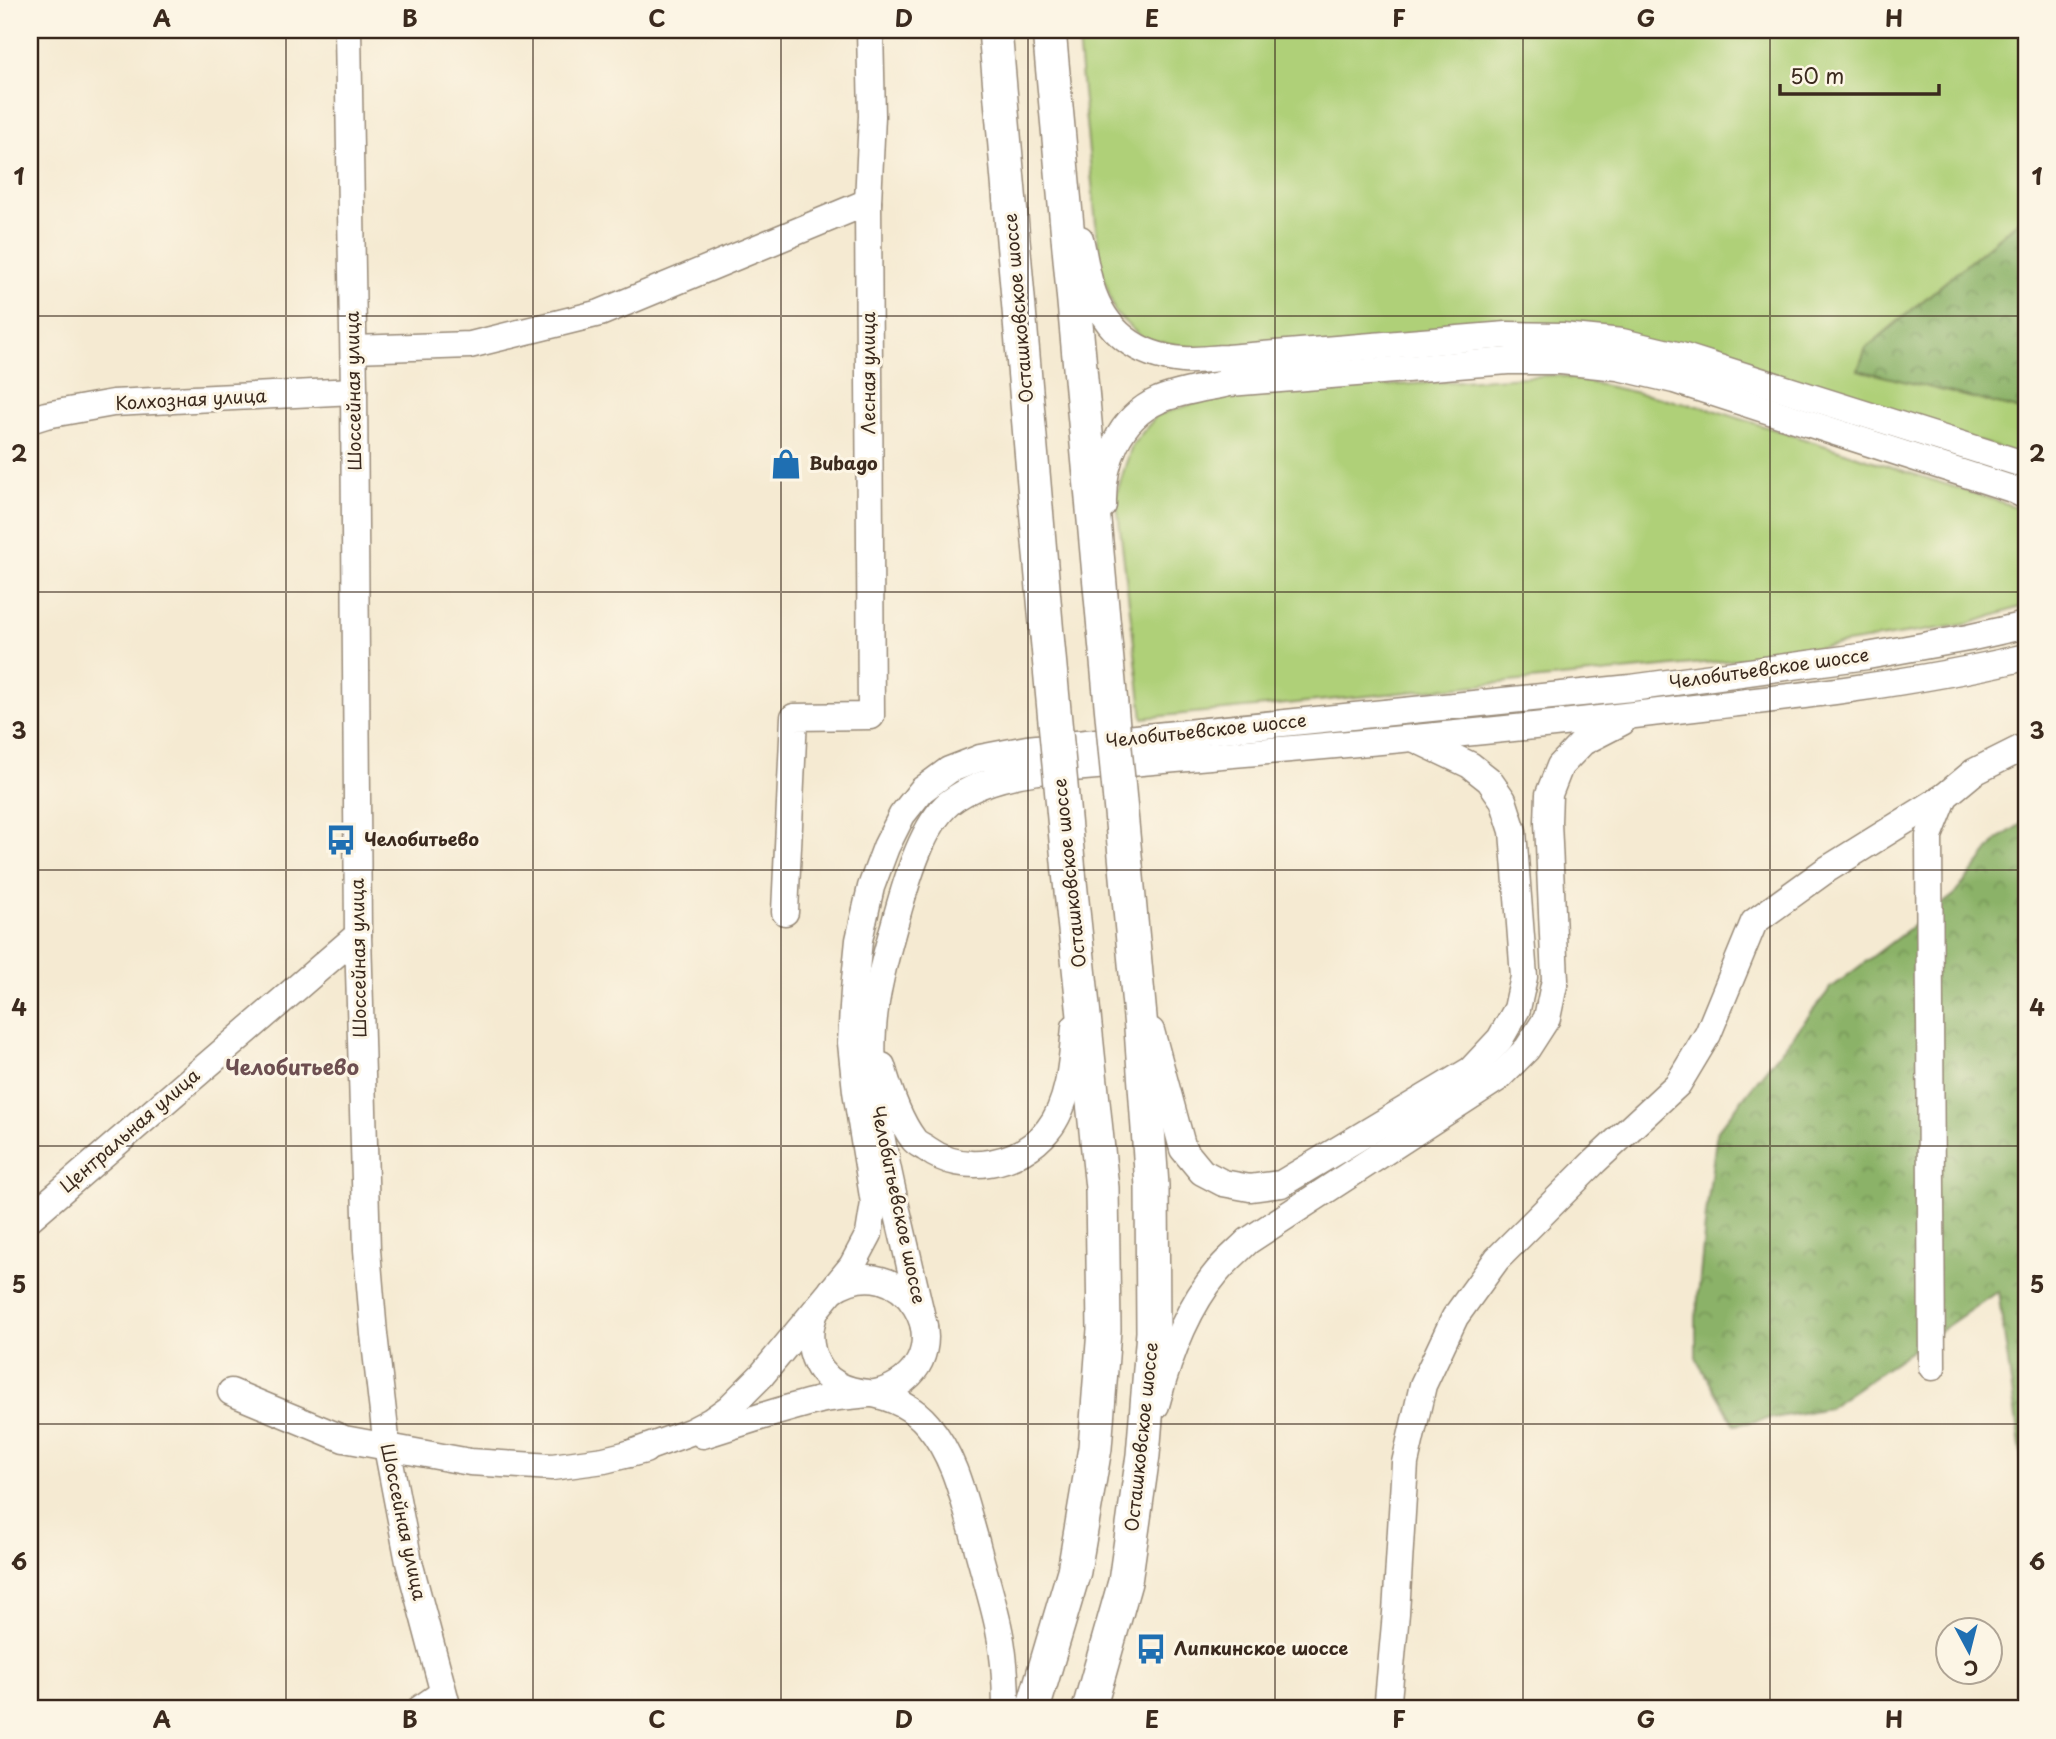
<svg xmlns="http://www.w3.org/2000/svg" width="2056" height="1739" font-family="'Playpen Sans',sans-serif">
<defs>
<pattern id="forest-crowns" width="20" height="18" patternUnits="userSpaceOnUse" patternTransform="scale(1.75)"><rect width="20" height="18" fill="#8bb268"/><path d="M2 6a3 3 0 1 1 6 0M12 15a3 3 0 1 1 6 0" fill="none" stroke="#739155"/></pattern>
</defs>
<rect width="100%" height="100%" fill="#fcf5e5"/>
<filter id="ink" filterUnits="userSpaceOnUse"><feTurbulence type="fractalNoise" baseFrequency=".0143" numOctaves="2"/><feDisplacementMap in="SourceGraphic" scale="14" xChannelSelector="R" yChannelSelector="G"/><feConvolveMatrix kernelMatrix="1 2 1 2 8 2 1 2 1" color-interpolation-filters="sRGB"/></filter>
<filter id="wash" filterUnits="userSpaceOnUse"><feTurbulence type="fractalNoise" baseFrequency=".00686" numOctaves="4" result="noise"/><feDisplacementMap in="SourceGraphic" scale="28" xChannelSelector="R" yChannelSelector="G"/><feGaussianBlur stdDeviation="1.57" result="paint"/><feColorMatrix in="noise" values="0 0 0 0 0 0 0 0 0 0 0 0 0 0 0 0 0 1.4 0 .05"/><feComposite in="paint" operator="in"/></filter>
<g filter="url(#wash)">
<rect width="100%" height="100%" fill="#f5ead2"/>
<g fill="#afd078" stroke="#757d4b" stroke-width="2">
<polygon points="1077,30 2026,30 2026,215 1866,348 1858,369 2026,411 2026,457 1765,372 1186,347 1142,338 1115,313 1100,265"/>
<polygon points="1556,375 1707,408 2026,510 2026,605 1968,624 1744,659 1143,718 1116,495 1132,445 1157,415 1218,396"/>
</g>
<g fill="url(#forest-crowns)" stroke="#636e43" stroke-width="2">
<polygon points="2026,215 2026,411 1858,370 1866,348"/>
<polygon points="2026,821 2026,1489 1998,1291 1828,1408 1735,1425 1696,1359 1696,1318 1706,1214 1717,1131 1831,988 1954,895 1998,839"/>
</g>
</g>
<g filter="url(#ink)">
<g fill="none" stroke-linecap="round" stroke-linejoin="round">
<g stroke="#988a78" stroke-width="29">
<g id="minor">
<polyline points="348,30 354,391 358,935 367,1250 374,1334 387,1447 409,1562 448,1709"/>
<path d="M1080 239C1084 255 1086 272 1091 287 1105 332 1137 356 1183 360 1198 361 1213 358 1227 358L1507 335 1562 336 1622 342 1681 356 2026 465"/>
<polyline points="354,349 470,345 600,313 868,202"/>
<polyline points="30,420 46,415 113,403 354,391"/>
<path d="M1103 505C1102 463 1118 418 1159 400 1181 391 1206 388 1229 383L1508 361H1561L1618 367 1674 380 2012 489 2026 496"/>
<polyline points="785,912 794,717 871,716 868,202 872,116 870,30"/>
<polyline points="1151,1031 1183,1149 1202,1172 1223,1183 1250,1188 1281,1184 1471,1070 1500,1039 1517,1009 1524,977 1513,831 1503,800 1489,780 1470,765 1415,739"/>
<path d="M882 1066C889 1091 898 1119 914 1140 917 1144 923 1146 927 1149 964 1176 1020 1165 1048 1130 1070 1103 1072 1060 1075 1027"/>
<polyline points="30,1218 358,935"/>
<path d="M816 1310C804 1337 811 1370 838 1385 847 1390 857 1392 868 1393 891 1397 913 1407 928 1425 956 1458 964 1502 976 1542 983 1570 992 1597 998 1625 1004 1652 1006 1681 1006 1709"/>
<path d="M924 1326C914 1285 905 1243 895 1202 882 1144 869 1087 873 1028 876 987 888 948 899 908 908 877 923 825 949 803 973 784 1009 775 1038 771 1251 752 1464 736 1676 710 1794 697 1911 684 2026 657"/>
<polyline points="1932,1367 1929,836 1945,796 1974,772 2026,746"/>
<polyline points="231,1392 344,1439 470,1462 552,1467 604,1460 645,1450"/>
<path d="M1156 1405C1168 1359 1186 1309 1217 1272 1226 1261 1238 1251 1248 1241L1498 1078 1527 1049 1547 1018 1555 980 1548 822 1549 794 1560 766 1583 742 1622 722"/>
<path d="M703 1435C742 1423 781 1409 820 1400 843 1394 872 1398 893 1387 965 1349 902 1243 832 1290"/>
<polyline points="629,1454 690,1432 711,1421 729,1408 761,1376 852,1266 869,1234 874,1203 856,1091 851,1043 854,990 859,940 871,887 886,847 902,815 922,790 949,770 980,758 1027,749 1631,688 1867,656 1968,638 2026,625"/>
<polyline points="420,1709 443,1693"/>
<polyline points="1390,1709 1388,1700 1396,1613 1405,1463 1423,1385 1455,1317 1497,1259 1595,1161 1678,1084 1708,1034 1754,922 1826,870 1945,796"/>
</g>
</g>
<g stroke="#988a78" stroke-width="36">
<g id="major">
<polyline points="995,30 1047,635"/>
<polyline points="1049,30 1104,629"/>
<polyline points="1033,1709 1074,1571 1095,1448 1104,1330 1102,1188 1069,872"/>
<polyline points="1089,1709 1125,1582 1143,1455 1153,1332 1152,1186 1141,1028 1126,866"/>
</g>
</g>
<use href="#minor" stroke="#fff" stroke-width="26"/>
<use href="#major" stroke="#fff" stroke-width="33"/>
<g stroke="#988a78" stroke-width="36" stroke-linecap="butt">
<g id="major-bridge">
<polyline points="1104,629 1126,866"/>
<polyline points="1047,635 1069,872"/>
</g>
</g>
<use href="#major-bridge" stroke="#fff" stroke-width="33"/>
</g>
</g>
<path fill="none" stroke="#3b2a1e" stroke-width="2" stroke-opacity="0.55" d="M286 30V1709M533 30V1709M781 30V1709M1028 30V1709M1275 30V1709M1523 30V1709M1770 30V1709M30 316H2026M30 592H2026M30 870H2026M30 1146H2026M30 1424H2026"/>
<defs>
<g id="shop-bare" transform="scale(2.415)"><path d="M-5-2.5h2.3a2.7 3.5 0 0 1 5.4 0H5L5.5 6h-11ZM-1.5-2.5h3a1.5 2.3 0 0 0-3 0Z" fill="#1f6fb2" stroke="#fcf5e5" stroke-width="2.5" paint-order="stroke"/></g>
<g id="bus-bare" transform="scale(2.415)"><path d="M-5-6H5V4H4V6H2V4H-2V6H-4V4H-5ZM-3.5-4V0h7V-4ZM-3.5 1.2v1.5H-2V1.2ZM2 1.2v1.5H3.5V1.2Z" fill="#1f6fb2" stroke="#fcf5e5" stroke-width="2.5" paint-order="stroke"/></g>
</defs>
<g fill-rule="evenodd">
<use href="#shop-bare" x="786" y="464"/>
<use href="#bus-bare" x="341" y="840"/>
<use href="#bus-bare" x="1151" y="1649"/>
</g>
<g text-anchor="middle" stroke-width="6" stroke-linejoin="round" paint-order="stroke">
<g font-size="18" fill="#3b2a1e" stroke="#fcf5e5">
<text transform="translate(1019 308) rotate(-95)" y="6">Осташковское шоссе</text>
<text transform="translate(869 373) rotate(-90)" y="6">Лесная улица</text>
<text transform="translate(354 391) rotate(-91)" y="6">Шоссейная улица</text>
<text transform="translate(191 400) rotate(-3)" y="6">Колхозная улица</text>
<text transform="translate(1769 669) rotate(-8)" y="6">Челобитьевское шоссе</text>
<text transform="translate(1206 731) rotate(-6)" y="6">Челобитьевское шоссе</text>
<text transform="translate(1070 873) rotate(-96)" y="6">Осташковское шоссе</text>
<text transform="translate(359 958) rotate(-91)" y="6">Шоссейная улица</text>
<text transform="translate(130 1131) rotate(-41)" y="6">Центральная улица</text>
<text transform="translate(898 1205) rotate(78)" y="6">Челобитьевское шоссе</text>
<text transform="translate(1142 1437) rotate(-84)" y="6">Осташковское шоссе</text>
<text transform="translate(403 1522) rotate(78)" y="6">Шоссейная улица</text>
</g>
<g font-size="18" font-weight="bold" fill="#3b2a1e" stroke="#fcf5e5" text-anchor="start">
<text x="809" y="470">Bubago</text>
<text x="364" y="846">Челобитьево</text>
<text x="1174" y="1655">Липкинское шоссе</text>
</g>
<g font-size="21" font-weight="bold" fill="#6d4f51" stroke="#fcf5e5">
<text x="292" y="1075">Челобитьево</text>
</g>
</g>
<rect width="2056" height="1739" fill="none" stroke="#fcf5e5" stroke-width="77"/>
<g transform="translate(1969 1651) rotate(173)"><circle r="33" fill="#fcf5e5" stroke="#afa495" stroke-width="2"/>
<path d="M0-5L12 26L0 18L-12 26Z" fill="#1f6fb2"/>
<text y="-10" font-size="19" font-weight="bold" text-anchor="middle" fill="#3b2a1e">С</text>
</g>
<path d="M1780 84v10h159v-10" fill="none" stroke="#3b2a1e" stroke-width="3.5"/>
<text x="1790" y="84" font-size="21" fill="#3b2a1e" stroke="#fcf5e5" stroke-width="5" paint-order="stroke">50 m</text>
<rect x="38" y="38" width="1980" height="1662" fill="none" stroke="#3b2a1e" stroke-width="2.5"/>
<g font-size="23" text-anchor="middle" font-weight="bold" fill="#3b2a1e">
<text x="162" y="27">A</text>
<text x="410" y="27">B</text>
<text x="657" y="27">C</text>
<text x="904" y="27">D</text>
<text x="1152" y="27">E</text>
<text x="1399" y="27">F</text>
<text x="1646" y="27">G</text>
<text x="1894" y="27">H</text>
<text x="19" y="185">1</text>
<text x="2037" y="185">1</text>
<text x="19" y="462">2</text>
<text x="2037" y="462">2</text>
<text x="19" y="739">3</text>
<text x="2037" y="739">3</text>
<text x="19" y="1016">4</text>
<text x="2037" y="1016">4</text>
<text x="19" y="1293">5</text>
<text x="2037" y="1293">5</text>
<text x="19" y="1570">6</text>
<text x="2037" y="1570">6</text>
<text x="162" y="1728">A</text>
<text x="410" y="1728">B</text>
<text x="657" y="1728">C</text>
<text x="904" y="1728">D</text>
<text x="1152" y="1728">E</text>
<text x="1399" y="1728">F</text>
<text x="1646" y="1728">G</text>
<text x="1894" y="1728">H</text>
</g>
</svg>
